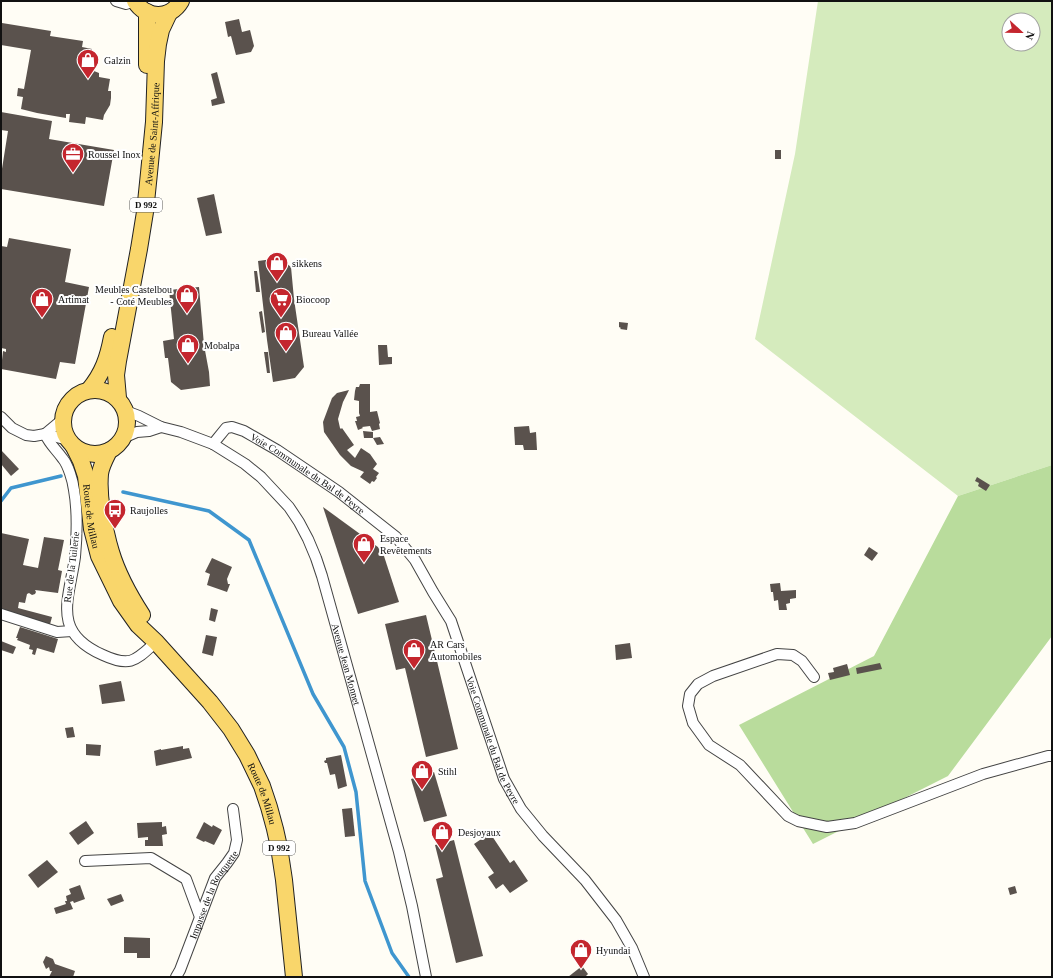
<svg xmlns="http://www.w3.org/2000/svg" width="1053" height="978" font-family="'Times New Roman',serif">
<rect width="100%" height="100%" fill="#fffdf5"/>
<path fill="#d5ebbd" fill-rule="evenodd" d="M818 1H1052V465L958 496 755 339 795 154ZM1009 20H1033V44H1009Z"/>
<polygon fill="#b9dc9c" points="1052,465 1052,636 948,776 813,844 739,725 874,656 958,496"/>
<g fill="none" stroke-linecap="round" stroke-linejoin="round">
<g stroke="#3f96cf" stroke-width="3.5">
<polyline points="123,492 209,511 249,540 313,694 344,747 356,792 365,881 392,953 409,977"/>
<polyline points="1,501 11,488 61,476"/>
</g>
</g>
<g fill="#5a524d">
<polygon points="239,19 242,32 250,30 254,46 251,52 236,55 231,36 228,37 225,22"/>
<polygon points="2,23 51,31 50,36 83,41 82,47 92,49 90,59 96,60 94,71 99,73 99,77 110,79 108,91 111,91 111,98 110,105 104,115 103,120 86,117 85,124 69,122 70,114 66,114 66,118 37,113 21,109 23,97 17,96 18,88 24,89 31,50 1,45 1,32"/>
<polygon points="217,72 225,103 212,106 211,100 217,98 211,74"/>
<polygon points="1,112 52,121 49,139 114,150 104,206 1,189 1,175 8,131 1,130"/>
<rect x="775" y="150" width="6" height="9"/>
<polygon points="214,194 222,233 206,236 197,198"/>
<polygon points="9,238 71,249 65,282 89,287 75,364 60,362 56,379 1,369 3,351 6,352 6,349 1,348 1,246 7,247"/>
<polygon points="280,258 291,267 294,299 304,367 295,378 273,382 267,340 258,261"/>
<polygon points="254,271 257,271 260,292 256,292"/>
<polygon points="199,287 204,345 209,372 210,386 181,390 171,382 168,358 165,358 163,341 174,339 169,290"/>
<polygon points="262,311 265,332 262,333 259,312"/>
<polygon points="619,322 628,323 627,330 620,329 621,328 619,327"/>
<polygon points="378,345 387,345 388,357 392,357 392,364 379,365"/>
<polygon points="264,352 268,352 270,373 267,373"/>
<polygon points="360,384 370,384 370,412 377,411 380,423 379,424 380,429 372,431 370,426 362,427 363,428 358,430 355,421 357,421 356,417 360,416 359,413 359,401 354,400 355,391 356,387 359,387"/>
<polygon points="349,390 343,402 338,419 340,428 341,429 342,428 354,445 347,450 355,458 361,448 370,454 377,464 373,469 379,473 376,477 377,478 374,482 372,481 370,484 360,477 364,472 351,466 340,455 324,432 323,422 332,398 337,393"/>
<polygon points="529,426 530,433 536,432 537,450 524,450 523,445 515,445 514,427"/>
<polygon points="363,431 373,432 373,438 380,437 384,444 377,445 373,438 364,438"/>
<polygon points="1,450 19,469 11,476 1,464"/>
<polygon points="977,477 990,485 986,491 978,486 979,483 975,481"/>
<polygon points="323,507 382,550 399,602 358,614"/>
<polygon points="1,533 29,539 23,565 38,568 44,537 64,540 58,570 62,571 58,593 35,590 36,592 35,594 32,595 29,593 27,594 25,603 19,602 18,608 52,617 49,628 1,610"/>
<polygon points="869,547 878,553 872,561 864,555"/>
<polygon points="212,558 232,567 227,579 228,584 230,584 227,592 207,585 210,574 205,572"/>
<polygon points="780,583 781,591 796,590 796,598 790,599 790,603 786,604 787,610 779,610 778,600 774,601 773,592 771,592 770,584"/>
<polygon points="211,608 218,610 215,622 209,620"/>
<polygon points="426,615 458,749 426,757 405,668 396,670 385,624"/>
<polygon points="20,627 58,639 54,653 37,648 35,655 32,654 33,650 29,649 30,645 17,640 18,638 16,638"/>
<polygon points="206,635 217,637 213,656 202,653"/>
<polygon points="1,641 16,647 13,654 1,650"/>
<polygon points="630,643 632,658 616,660 615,645"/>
<polygon points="880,663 882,669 857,674 856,668"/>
<polygon points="847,664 850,675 830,680 828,673 834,672 833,668"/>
<polygon points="121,681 125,701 102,704 99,685"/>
<polygon points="73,727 75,737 67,738 65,728"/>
<polygon points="86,744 101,745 100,756 86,755"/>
<polygon points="183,746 183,749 189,748 192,758 156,766 154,751 161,749 161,750"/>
<polygon points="341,755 347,786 338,789 335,774 330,775 327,763 325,763 324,761 326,760 326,758"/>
<polygon points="434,772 447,816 424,822 411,779"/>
<polygon points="352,808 355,836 345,837 342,809"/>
<polygon points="86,821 94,833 78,845 69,833"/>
<polygon points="162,822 162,827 166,826 167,834 162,835 163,846 145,846 145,840 148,840 148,837 138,838 137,823"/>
<polygon points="204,822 212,827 213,825 222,830 214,845 205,841 204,842 196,838"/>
<polygon points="490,833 510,863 514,860 528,881 510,893 503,884 496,889 488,877 494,873 474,844"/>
<polygon points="454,840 483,956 456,963 436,879 443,877 435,845"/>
<polygon points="47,860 58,872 38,888 28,875"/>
<polygon points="80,885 85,899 74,903 73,901 70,902 73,909 56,914 54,908 66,904 65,901 67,901 66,896 71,894 69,889"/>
<polygon points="1015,886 1017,893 1010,895 1008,888"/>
<polygon points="121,894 124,901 111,906 107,899"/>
<polygon points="124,937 150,938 150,958 137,958 137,953 124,953"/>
<polygon points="46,956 53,959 55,964 75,971 73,977 49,977 52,971 50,971 49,967 46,969 43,962"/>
<polygon points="582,966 588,974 585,977 568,977"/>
</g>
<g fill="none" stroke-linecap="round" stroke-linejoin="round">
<g stroke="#444" stroke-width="12">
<g id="street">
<polyline points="116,1 126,4 134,1"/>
<path id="s1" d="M126 411 139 416 161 427 181 432 213 444 245 464 261 477 289 507 299 522 308 539 316 558 322 576 399 852 412 906 426 977"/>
<polyline points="1,417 12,428 26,435 34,436 45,434 68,440"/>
<path d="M45 434C50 445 56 449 63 459 68 465 73 481 74 490 78 512 77 535 75 557 69 600 51 632 103 655 131 668 136 660 156 642"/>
<polyline points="45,434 63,419"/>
<polyline points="123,438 137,432 149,431 161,427"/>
<path id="s2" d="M213 444 217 439 226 428 232 427 244 431 277 450 339 492 396 537 415 560 433 592 451 621 504 779 521 809 543 836 585 880 616 920 632 948 644 977"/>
<polyline points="1,614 57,632 72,631"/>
<polyline points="814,677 802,661 793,655 777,654 713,676 698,684 690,694 688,706 693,723 709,745 740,765 788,816 798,821 827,827 855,823 983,774 1048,756 1052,756"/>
<polyline points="85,861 151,858 186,879 200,917"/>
<path id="s3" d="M176 977 180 970 215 878 227 863 234 853 237 840 233 809"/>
</g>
</g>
<g stroke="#222" stroke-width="18">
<g id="primary">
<path d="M135 1C146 19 170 20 181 1"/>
<polyline points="147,12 147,65"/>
<circle cx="95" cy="422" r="32"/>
<path d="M89 390C103 373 108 358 112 337"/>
<path id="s4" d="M118 398 116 375 118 361 139 249 145 212 149 173 154 122 156 61 158 44 161 30 169 13"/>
<path id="s5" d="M74 447 81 461 86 476 92 529 99 556 121 601 138 625 156 642 210 702 231 729 247 755 262 786 269 807 275 829 279 847 284 880 294 977"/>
<path d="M109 451C105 459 101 466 100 474 99 486 100 499 102 511 104 524 107 539 111 552 117 572 131 598 142 615"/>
</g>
</g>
<use href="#street" stroke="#fff" stroke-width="10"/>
<use href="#primary" stroke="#f9d66b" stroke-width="16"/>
</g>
<defs>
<g id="shop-pin" transform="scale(1.15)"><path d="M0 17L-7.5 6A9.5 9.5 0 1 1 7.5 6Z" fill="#c4262e" stroke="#fff"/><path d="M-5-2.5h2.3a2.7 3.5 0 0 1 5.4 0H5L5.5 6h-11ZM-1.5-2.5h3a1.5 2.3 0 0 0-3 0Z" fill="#fff"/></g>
<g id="office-pin" transform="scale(1.15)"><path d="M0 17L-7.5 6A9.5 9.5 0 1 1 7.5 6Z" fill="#c4262e" stroke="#fff"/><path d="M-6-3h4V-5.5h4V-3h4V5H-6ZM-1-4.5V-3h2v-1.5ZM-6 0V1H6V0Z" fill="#fff"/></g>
<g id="supermarket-pin" transform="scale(1.15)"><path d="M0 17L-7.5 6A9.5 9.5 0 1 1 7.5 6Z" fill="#c4262e" stroke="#fff"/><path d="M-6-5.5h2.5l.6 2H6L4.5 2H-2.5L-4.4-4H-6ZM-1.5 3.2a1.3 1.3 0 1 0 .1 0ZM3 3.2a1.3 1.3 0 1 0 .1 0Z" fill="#fff"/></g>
<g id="bus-pin" transform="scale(1.15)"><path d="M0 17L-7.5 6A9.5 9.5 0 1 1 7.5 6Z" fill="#c4262e" stroke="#fff"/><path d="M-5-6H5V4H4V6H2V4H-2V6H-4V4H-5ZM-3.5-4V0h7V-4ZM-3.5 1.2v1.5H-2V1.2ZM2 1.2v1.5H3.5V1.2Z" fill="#fff"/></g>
</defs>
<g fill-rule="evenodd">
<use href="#shop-pin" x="88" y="60"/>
<use href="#office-pin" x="73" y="154"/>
<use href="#shop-pin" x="277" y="263"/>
<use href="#shop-pin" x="187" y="295"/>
<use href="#shop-pin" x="42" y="299"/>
<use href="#supermarket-pin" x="281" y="299"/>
<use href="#shop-pin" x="286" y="333"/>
<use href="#shop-pin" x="188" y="345"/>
<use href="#bus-pin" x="115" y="510"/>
<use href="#shop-pin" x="364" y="544"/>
<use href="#shop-pin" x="414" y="650"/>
<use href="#shop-pin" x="422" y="771"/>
<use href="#shop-pin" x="442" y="832"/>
<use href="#shop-pin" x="581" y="950"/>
</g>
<g text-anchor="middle" stroke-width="4" stroke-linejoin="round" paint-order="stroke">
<g fill="#fff" stroke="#585858" stroke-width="1">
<rect x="130" y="198" width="32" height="14" rx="3"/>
<rect x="263" y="841" width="32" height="14" rx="3"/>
</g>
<g font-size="9" font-weight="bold" fill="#111">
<text x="146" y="208">D 992</text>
<text x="279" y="851">D 992</text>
</g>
<g font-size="10" fill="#111" stroke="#fff" text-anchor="start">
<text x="104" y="64">Galzin</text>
<text x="88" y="158">Roussel Inox</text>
<text x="292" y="267">sikkens</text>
<text x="172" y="293" text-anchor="end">Meubles Castelbou<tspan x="172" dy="12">- Coté Meubles</tspan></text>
<text x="58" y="303">Artimat</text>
<text x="296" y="303">Biocoop</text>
<text x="302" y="337">Bureau Vallée</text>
<text x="204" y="349">Mobalpa</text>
<text x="130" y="514">Raujolles</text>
<text x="380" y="542">Espace<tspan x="380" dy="12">Revêtements</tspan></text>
<text x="430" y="648">AR Cars<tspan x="430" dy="12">Automobiles</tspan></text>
<text x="438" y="775">Stihl</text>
<text x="458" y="836">Desjoyaux</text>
<text x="596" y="954">Hyundai</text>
</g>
<g font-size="10" fill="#111" stroke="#fff">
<text dy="4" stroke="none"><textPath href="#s4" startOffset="267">Avenue de Saint-Affrique</textPath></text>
<text dy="4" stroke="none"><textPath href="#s2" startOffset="116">Voie Communale du Bal de Peyre</textPath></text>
<text dy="4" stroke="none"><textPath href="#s5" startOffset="72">Route de Millau</textPath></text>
<text transform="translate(71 567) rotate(-83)" y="4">Rue de la Tuilerie</text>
<text dy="4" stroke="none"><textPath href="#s1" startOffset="361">Avenue Jean Monnet</textPath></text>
<text dy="4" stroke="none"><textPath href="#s2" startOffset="452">Voie Communale du Bal de Peyre</textPath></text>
<text dy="4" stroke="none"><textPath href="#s5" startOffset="404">Route de Millau</textPath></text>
<text dy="4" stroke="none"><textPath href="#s3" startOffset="91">Impasse de la Rouquette</textPath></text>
</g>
</g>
<rect width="1053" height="978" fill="none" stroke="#111111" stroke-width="4"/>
<g transform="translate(1021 32) rotate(112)"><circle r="19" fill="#ffffff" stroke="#a0a0a0"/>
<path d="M0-3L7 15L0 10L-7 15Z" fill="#c4262e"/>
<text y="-6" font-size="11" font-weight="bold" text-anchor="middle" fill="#111111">N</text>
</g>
</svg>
